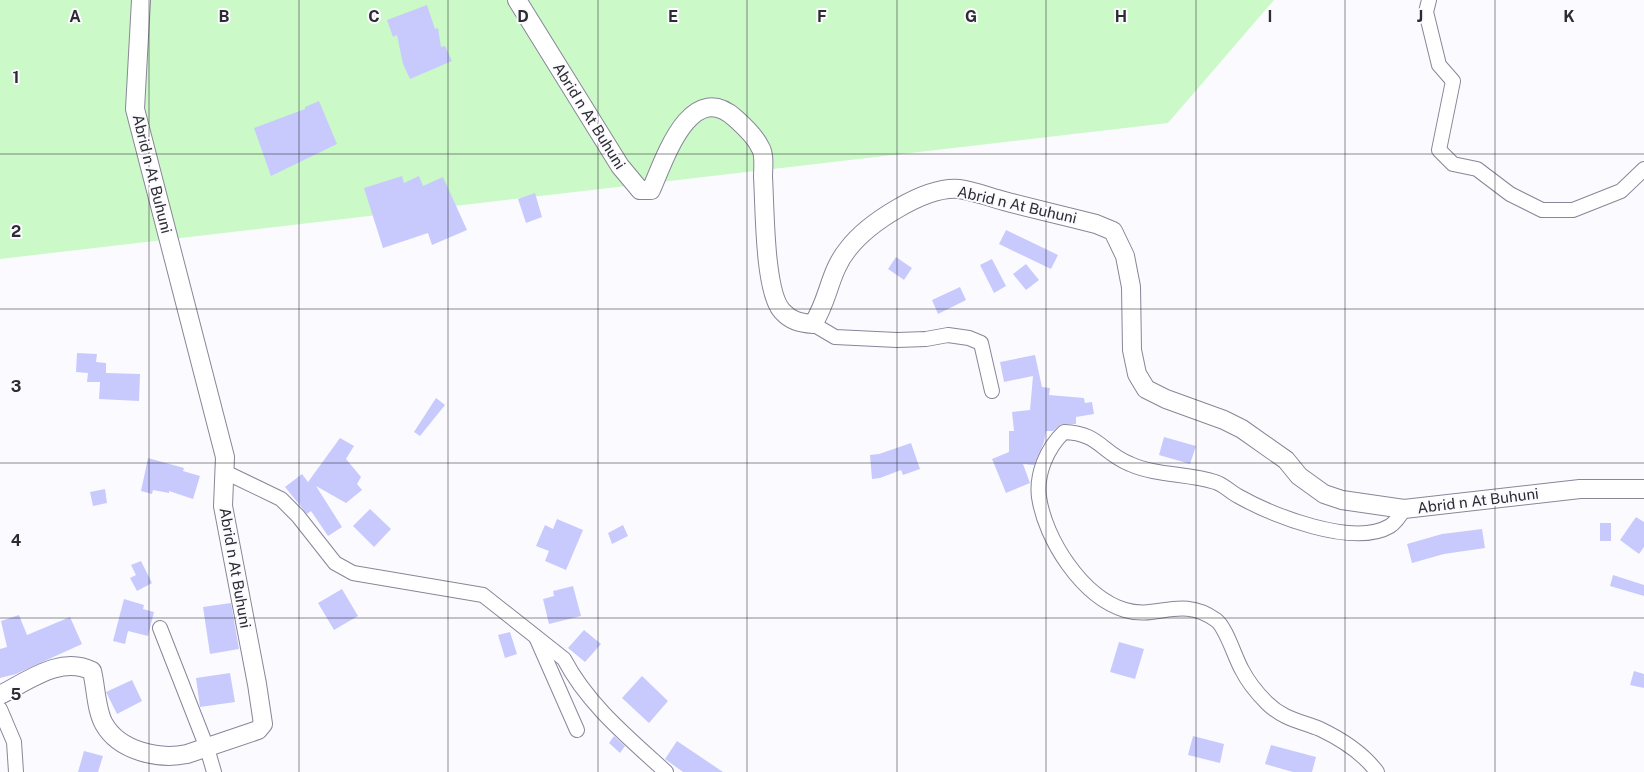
<svg xmlns="http://www.w3.org/2000/svg" width="1644" height="772" font-family="'Public Sans',sans-serif">
<rect width="100%" height="100%" fill="#fbfbff"/>
<polygon fill="#ccf9c8" points="0,0 1274,0 1168,123 0,259"/>
<g fill="#c8cafd">
<polygon points="427,5 435,29 438,28 441,47 445,46 452,61 410,79 403,64 397,35 393,37 387,20"/>
<polygon points="319,101 337,144 271,176 254,128 305,109 305,107"/>
<polygon points="402,176 404,183 419,176 423,186 443,177 467,230 432,245 428,233 383,248 364,188"/>
<polygon points="535,193 542,217 526,223 518,199"/>
<polygon points="1006,230 1058,255 1051,269 999,244"/>
<polygon points="896,257 912,268 904,280 888,269"/>
<polygon points="992,259 1006,286 994,293 980,265"/>
<polygon points="1026,264 1039,280 1026,290 1013,274"/>
<polygon points="960,287 966,300 938,314 932,300"/>
<polygon points="77,353 97,354 96,362 106,363 106,373 140,374 139,401 99,399 100,382 87,382 88,373 76,372"/>
<polygon points="1035,355 1042,387 1050,388 1049,395 1084,398 1085,403 1092,402 1094,414 1076,417 1076,424 1061,424 1053,431 1046,431 1044,442 1034,465 1023,464 1030,483 1006,493 992,459 1009,452 1009,431 1014,431 1012,412 1030,410 1033,376 1004,382 1000,362"/>
<polygon points="436,398 445,405 420,436 414,432"/>
<polygon points="1164,437 1196,446 1190,464 1159,455"/>
<polygon points="340,438 354,446 346,459 361,477 357,484 362,490 346,503 316,486 342,527 328,536 311,511 307,514 285,487 302,474 308,482"/>
<polygon points="911,443 920,469 903,475 901,470 880,478 872,479 870,455 879,454"/>
<polygon points="148,458 184,468 183,471 200,476 193,499 169,491 169,493 153,490 152,494 141,491"/>
<polygon points="105,489 107,503 93,506 90,492"/>
<polygon points="370,509 391,529 374,547 353,526"/>
<polygon points="1636,517 1644,522 1644,547 1639,554 1620,540"/>
<polygon points="557,519 583,530 566,570 545,561 549,551 536,546 545,525 553,529"/>
<rect x="1600" y="523" width="11" height="18"/>
<polygon points="623,525 628,536 612,544 608,533"/>
<polygon points="1482,529 1485,548 1444,554 1412,563 1407,544 1442,534"/>
<polygon points="141,561 152,583 137,591 130,578 136,575 131,565"/>
<polygon points="1613,575 1644,585 1644,596 1610,586"/>
<polygon points="573,586 581,616 549,624 543,599 554,596 553,591"/>
<polygon points="342,589 358,616 334,630 318,603"/>
<polygon points="124,599 144,605 143,609 154,612 148,636 128,631 125,644 113,641"/>
<polygon points="231,603 239,649 210,654 203,607"/>
<polygon points="19,615 27,635 70,617 82,644 16,674 0,678 0,649 7,647 1,621"/>
<polygon points="584,630 601,644 585,662 568,648"/>
<polygon points="510,632 517,654 505,658 498,635"/>
<polygon points="1119,642 1144,649 1135,679 1110,672"/>
<polygon points="1634,671 1644,674 1644,688 1630,685"/>
<polygon points="230,673 235,702 200,707 196,678"/>
<polygon points="642,676 668,701 649,723 622,698"/>
<polygon points="132,680 142,701 117,714 106,692"/>
<polygon points="614,736 625,746 620,753 609,743"/>
<polygon points="1193,736 1224,744 1220,763 1188,755"/>
<polygon points="677,741 723,772 683,772 665,759"/>
<polygon points="1271,745 1316,757 1312,772 1293,772 1265,764"/>
<polygon points="84,751 103,756 98,772 78,772"/>
</g>
<g fill="none" stroke-linecap="round" stroke-linejoin="round">
<g stroke="#888698" stroke-width="16">
<g id="minor">
<polyline points="1429,0 1426,12 1439,65 1453,81 1439,150 1453,164 1477,169 1510,194 1542,210 1573,210 1621,191 1644,169"/>
<polyline points="813,324 835,337 897,340 926,339 948,335 969,338 981,343 992,391"/>
<path d="M225 472 281 499 298 516 335 563 353 573 483 595 564 659C588 705 629 738 666 772"/>
<polyline points="160,628 207,748 214,772"/>
<polyline points="536,637 577,730"/>
<polyline points="0,709 14,742 16,772"/>
<path d="M1377 772C1363 753 1341 739 1320 729 1300 721 1283 719 1267 703 1257 693 1248 682 1242 670 1235 658 1226 627 1216 620 1181 595 1157 620 1125 610 1082 597 1045 539 1039 497 1036 474 1047 448 1064 432 1099 433 1101 452 1130 464 1157 476 1187 473 1215 482 1223 484 1230 492 1238 496 1272 515 1353 548 1390 526 1396 522 1400 516 1404 509"/>
</g>
</g>
<g stroke="#888698" stroke-width="20">
<g id="tertiary">
<path d="M517 0 620 166 640 190H651C664 161 690 78 735 118 744 126 755 136 760 147 765 154 763 168 763 177 765 207 764 291 782 311 791 321 800 323 813 324 829 300 829 272 848 249 868 223 925 186 959 189 974 191 989 197 1004 201 1034 209 1065 216 1096 224L1113 231 1125 256 1131 287 1132 350 1137 374 1146 389 1166 399 1224 420 1242 429 1286 460 1299 476 1324 494 1342 500 1404 509 1580 489H1644"/>
<path d="M0 695C28 681 61 655 92 671 96 687 96 710 104 724 119 751 159 760 187 754L258 730 263 724 257 684 223 506 225 457 135 109 141 0"/>
</g>
</g>
<use href="#minor" stroke="#fff" stroke-width="14"/>
<use href="#tertiary" stroke="#fff" stroke-width="18"/>
</g>
<path fill="none" stroke="#2d2c33" stroke-width="1" stroke-opacity="0.55" d="M149 0V772M299 0V772M448 0V772M598 0V772M747 0V772M897 0V772M1046 0V772M1196 0V772M1345 0V772M1495 0V772M0 154H1644M0 309H1644M0 463H1644M0 618H1644"/>
<g text-anchor="middle" stroke-width="4" stroke-linejoin="round" paint-order="stroke">
<g font-size="15" fill="#2d2c33" stroke="#fbfbff">
<text transform="translate(589 116) rotate(58)" y="5">Abrid n At Buhuni</text>
<text transform="translate(152 174) rotate(76)" y="5">Abrid n At Buhuni</text>
<text transform="translate(1017 205) rotate(13)" y="5">Abrid n At Buhuni</text>
<text transform="translate(1478 501) rotate(-7)" y="5">Abrid n At Buhuni</text>
<text transform="translate(235 568) rotate(80)" y="5">Abrid n At Buhuni</text>
</g>
</g>
<g font-size="16" text-anchor="middle" font-weight="bold" fill="#2d2c33" stroke="#fbfbff" stroke-width="4" stroke-linejoin="round" paint-order="stroke">
<text x="75" y="22">A</text>
<text x="224" y="22">B</text>
<text x="374" y="22">C</text>
<text x="523" y="22">D</text>
<text x="673" y="22">E</text>
<text x="822" y="22">F</text>
<text x="971" y="22">G</text>
<text x="1121" y="22">H</text>
<text x="1270" y="22">I</text>
<text x="1420" y="22">J</text>
<text x="1569" y="22">K</text>
<text x="16" y="83">1</text>
<text x="16" y="237">2</text>
<text x="16" y="392">3</text>
<text x="16" y="546">4</text>
<text x="16" y="700">5</text>
</g>
</svg>
